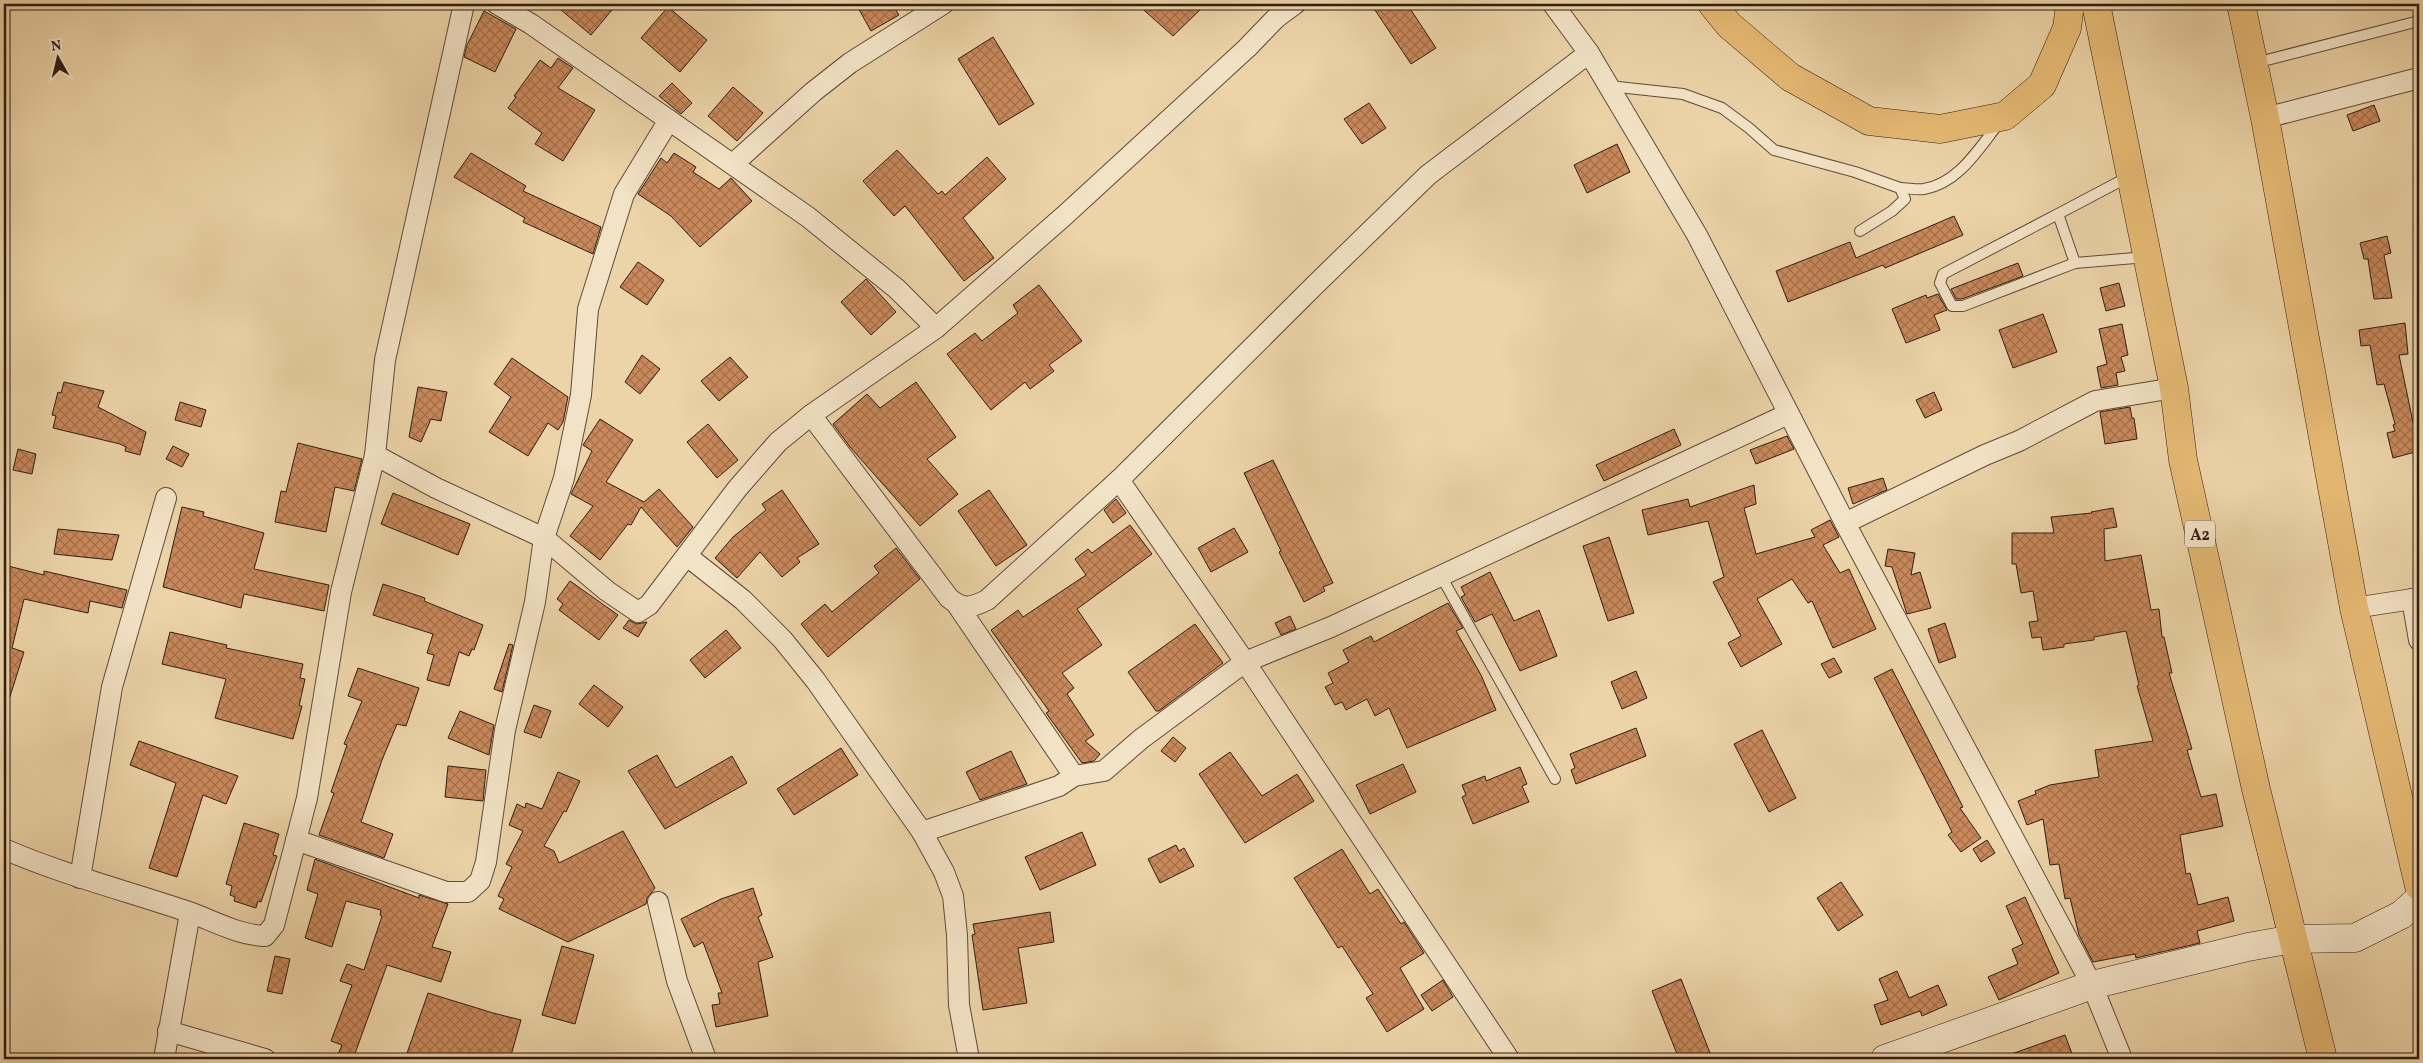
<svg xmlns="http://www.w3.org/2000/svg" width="2423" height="1063" font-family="Vollkorn,serif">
<defs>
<pattern id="building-cross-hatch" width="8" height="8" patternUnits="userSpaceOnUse" patternTransform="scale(1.25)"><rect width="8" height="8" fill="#ca895b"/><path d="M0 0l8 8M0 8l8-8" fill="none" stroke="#a46f4a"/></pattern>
</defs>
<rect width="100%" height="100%" fill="#ecd4a8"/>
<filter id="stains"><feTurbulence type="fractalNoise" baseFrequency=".004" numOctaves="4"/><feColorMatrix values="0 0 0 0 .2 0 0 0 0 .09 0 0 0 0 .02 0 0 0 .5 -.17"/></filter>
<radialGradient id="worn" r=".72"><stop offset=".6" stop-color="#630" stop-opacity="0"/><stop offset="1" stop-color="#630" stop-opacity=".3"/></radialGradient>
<g fill="url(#building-cross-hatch)" stroke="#2f1d14">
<polygon points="554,4 617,4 591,35"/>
<polygon points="856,4 892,4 899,15 871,31"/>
<polygon points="1137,4 1206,4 1173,36"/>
<polygon points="1371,4 1407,4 1436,48 1411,64"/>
<polygon points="668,7 707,40 680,72 641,38"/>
<polygon points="484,11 516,29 495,72 464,57 467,45"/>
<polygon points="993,37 1034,104 999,125 958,59"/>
<polygon points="558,58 573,68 558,88 595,110 563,161 535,144 542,133 508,108 516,97 514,96 540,60 551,68"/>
<polygon points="672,83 692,103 681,114 659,96"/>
<polygon points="733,87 763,113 737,141 708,116"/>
<polygon points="1369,103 1386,128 1362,144 1344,119"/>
<polygon points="2374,105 2380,121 2353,131 2347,115"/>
<polygon points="1617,144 1630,172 1587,193 1574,165"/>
<polygon points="897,150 938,194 942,191 945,195 987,157 1006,179 963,218 994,258 964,281 905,206 894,216 863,181"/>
<polygon points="471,153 526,186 523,191 601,227 593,254 523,222 525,218 454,177"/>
<polygon points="674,153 696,167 693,172 719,189 731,178 752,201 700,247 671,216 638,194 661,158 667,163"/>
<polygon points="1954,216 1963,235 1885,268 1883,265 1788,302 1776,271 1850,242 1856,258"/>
<polygon points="2387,236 2391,253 2384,255 2392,298 2374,299 2368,259 2364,259 2360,243"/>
<polygon points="638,262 664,280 647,305 620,287"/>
<polygon points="2018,263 2023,276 1962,299 1956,299 1951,289"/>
<polygon points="866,279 896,312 871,335 841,302"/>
<polygon points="2119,283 2125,306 2106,311 2100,288"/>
<polygon points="1039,285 1082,341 1049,365 1054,371 1030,389 1025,382 991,410 947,354 975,333 982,341 1018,313 1013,305"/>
<polygon points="1938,294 1947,310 1934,315 1940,330 1906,343 1892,309 1926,295 1927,298"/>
<polygon points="2043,314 2057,352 2013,368 1999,330"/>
<polygon points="2405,323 2408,354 2399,355 2419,451 2393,458 2387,433 2395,431 2393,425 2395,424 2384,384 2377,385 2370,345 2361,346 2359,330"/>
<polygon points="2122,324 2128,355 2121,357 2125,371 2116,373 2118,385 2101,388 2097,367 2107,364 2099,329"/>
<polygon points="642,355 660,369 640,394 625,382"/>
<polygon points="730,357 748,377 719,401 701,381"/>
<polygon points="512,358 568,397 563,422 558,430 548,423 528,456 489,432 511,397 494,384"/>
<polygon points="64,382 104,391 98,407 146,432 140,455 125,451 126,447 120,444 53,428 56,416 52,415 58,392 61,393"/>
<polygon points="916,382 956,437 927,459 958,494 920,526 850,447 833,424 867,394 880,408"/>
<polygon points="418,387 447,392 441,421 431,419 421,442 409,437"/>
<polygon points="1934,392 1942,410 1925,418 1916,400"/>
<polygon points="180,402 206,410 201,427 175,420"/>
<polygon points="2130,407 2132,418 2134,418 2137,439 2105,444 2100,412"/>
<polygon points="600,419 633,440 606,482 644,502 659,489 693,527 677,547 641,507 631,525 628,524 600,560 570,536 593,506 571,494 592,451 583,445"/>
<polygon points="708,424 738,460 717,478 687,442"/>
<polygon points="1674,429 1681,445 1604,481 1596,465"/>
<polygon points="1787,436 1794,449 1756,464 1750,450"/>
<polygon points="298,443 362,459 354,491 335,487 326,532 275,522 281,491 286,492"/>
<polygon points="173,446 189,454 182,467 166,459"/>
<polygon points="18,449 36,454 32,474 13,470"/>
<polygon points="1273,460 1333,583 1323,587 1325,591 1304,602 1279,552 1281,551 1244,473"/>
<polygon points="1883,478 1887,490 1853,504 1848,488"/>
<polygon points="1754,485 1756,504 1744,508 1756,554 1815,537 1811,530 1830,520 1839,537 1823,545 1840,573 1849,569 1876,629 1833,648 1812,601 1808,603 1792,579 1757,599 1782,644 1741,667 1728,643 1741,636 1713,582 1724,577 1708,521 1648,535 1642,510 1688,499 1690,507"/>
<polygon points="782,490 819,544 797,558 800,562 782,577 760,552 737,578 715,558 733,537 766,510 762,504"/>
<polygon points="989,490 1027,545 996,566 958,511"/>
<polygon points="393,493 470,524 458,555 381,524"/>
<polygon points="1116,499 1126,513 1113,523 1104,510"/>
<polygon points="182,507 204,512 203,516 264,533 254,569 329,585 324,611 244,594 241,608 163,587"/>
<polygon points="2113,508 2117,527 2104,529 2105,561 2141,555 2151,610 2159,609 2162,637 2164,637 2172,673 2169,673 2192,749 2187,750 2201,797 2216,794 2223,826 2180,835 2186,874 2190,873 2198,905 2228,897 2234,921 2197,931 2200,943 2136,958 2135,954 2093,962 2079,935 2070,898 2065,899 2059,864 2050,865 2043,819 2027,825 2018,801 2036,794 2035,791 2050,785 2099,777 2095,750 2153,741 2137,686 2139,685 2126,631 2094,637 2094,640 2064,644 2064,647 2043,650 2041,637 2032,638 2029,622 2038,621 2033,591 2021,593 2016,564 2012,564 2012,533 2054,533 2051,517 2092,513 2091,512"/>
<polygon points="1130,525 1152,554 1077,609 1102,645 1062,673 1074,688 1067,694 1094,735 1085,741 1100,754 1094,761 1082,763 1046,713 1049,711 991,630 1018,610 1023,617 1086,575 1075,559 1088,549 1092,553"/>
<polygon points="1234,528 1248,552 1211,572 1198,548"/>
<polygon points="58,529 119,535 112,560 54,554"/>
<polygon points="1609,537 1634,613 1608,621 1583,546"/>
<polygon points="896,548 920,579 828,657 801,624 825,604 832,612 879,573 874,566"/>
<polygon points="1888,549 1915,553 1911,575 1920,572 1931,608 1907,614 1892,567 1885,566"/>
<polygon points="4,565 44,575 44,571 127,590 122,608 90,601 88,613 24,599 12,648 24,652 7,706 4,705"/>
<polygon points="1490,572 1514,621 1539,610 1557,656 1520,671 1492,614 1475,622 1461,597 1465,595 1461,587"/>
<polygon points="570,581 618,615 599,640 559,610 563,604 557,599"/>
<polygon points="383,584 425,598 424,601 483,625 474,650 472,649 469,656 459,652 449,686 427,680 434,655 427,653 433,634 373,615"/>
<polygon points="1448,603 1463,628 1456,631 1481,675 1496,710 1407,748 1389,708 1375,716 1367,699 1346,710 1342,702 1335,705 1325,687 1333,683 1328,673 1349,662 1343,650 1371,636 1374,642"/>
<polygon points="1290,616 1296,629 1281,635 1275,623"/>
<polygon points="629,620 637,624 647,622 638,637 623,628"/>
<polygon points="1945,623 1956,657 1939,663 1928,629"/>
<polygon points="1195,624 1223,663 1159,711 1156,711 1128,672"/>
<polygon points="726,630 741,648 705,678 690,660"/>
<polygon points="170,632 227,645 226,648 303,664 300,678 305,679 299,706 302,706 293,739 215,718 226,679 162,664"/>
<polygon points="509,644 513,645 502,692 494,689"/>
<polygon points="1834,658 1842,672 1829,678 1821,664"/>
<polygon points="358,668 419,688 406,726 397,724 382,760 361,822 393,834 384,858 319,835 334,793 331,792 347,745 344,744 362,701 348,696"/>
<polygon points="1892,669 1963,807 1960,808 1981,838 1961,852 1948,835 1952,832 1874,678"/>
<polygon points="1636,671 1647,698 1622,709 1611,682"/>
<polygon points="594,685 623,707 608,727 579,704"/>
<polygon points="534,705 551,711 541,738 524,732"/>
<polygon points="460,711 494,725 489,755 448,738"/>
<polygon points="1636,728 1646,756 1576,784 1571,770 1575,768 1570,754"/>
<polygon points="1762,730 1796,798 1769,812 1734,744"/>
<polygon points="1173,737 1186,748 1175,762 1161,751"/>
<polygon points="139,741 238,776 226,804 203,795 177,877 149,868 176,783 130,765"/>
<polygon points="841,748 858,775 794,815 777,789"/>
<polygon points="1011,751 1027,784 980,800 966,772"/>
<polygon points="1230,752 1262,796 1297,774 1314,801 1245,843 1199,774"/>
<polygon points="657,755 676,788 732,756 747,783 665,829 628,771"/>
<polygon points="1403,764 1416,792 1370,814 1356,785"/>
<polygon points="448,766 486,770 483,801 445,797"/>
<polygon points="1520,767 1527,784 1522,786 1529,802 1473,824 1462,797 1466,795 1462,785 1485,776 1486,781"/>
<polygon points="558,772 580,781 566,812 564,811 544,846 554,851 559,863 623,831 655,888 647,898 646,904 568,942 499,909 504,899 498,896 512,867 506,864 523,831 509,825 517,804 525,808 526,803 542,809"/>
<polygon points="244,823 279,834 273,855 277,856 261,902 258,901 256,908 234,901 235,897 230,895 232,886 226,884"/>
<polygon points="1082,832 1096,865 1040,890 1025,857"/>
<polygon points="1987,840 1995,853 1981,862 1973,849"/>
<polygon points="1176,845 1179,851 1184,848 1194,866 1160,883 1148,859"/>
<polygon points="1342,849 1370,894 1378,889 1401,924 1404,922 1424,953 1400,968 1424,1009 1387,1032 1366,998 1373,994 1342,946 1338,948 1294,878"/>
<polygon points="315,859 419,898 419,895 448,904 432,947 451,952 441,982 387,965 353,1059 336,1059 342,1045 331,1041 352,985 340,981 347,964 364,970 382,916 380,915 381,910 346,901 332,947 305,938 318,894 307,890"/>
<polygon points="1841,882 1863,915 1838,931 1817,898"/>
<polygon points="753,888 762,915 758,917 773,957 758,962 768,1016 716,1027 712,1005 720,1004 718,993 722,993 703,942 694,947 681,919 721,899"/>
<polygon points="2025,897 2059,973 1999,1000 1988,977 2018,964 2012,949 2023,944 2006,906"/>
<polygon points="1050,912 1054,942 1018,948 1027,1003 983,1010 972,935 975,934 973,924"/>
<polygon points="562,946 594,955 575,1024 542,1015"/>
<polygon points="275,956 290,959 282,994 267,991"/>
<polygon points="1897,971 1909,998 1938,985 1947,1005 1922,1016 1920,1011 1881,1025 1874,1005 1888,1000 1879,979"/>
<polygon points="1681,979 1710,1053 1696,1059 1679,1059 1652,991"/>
<polygon points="1443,980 1453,997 1432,1011 1421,995"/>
<polygon points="428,993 493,1013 521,1020 510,1059 405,1059"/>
<polygon points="2065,1035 2074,1059 2003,1059 2003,1057"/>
</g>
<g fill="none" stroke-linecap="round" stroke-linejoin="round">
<g stroke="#5e4b39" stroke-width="12">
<g id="lane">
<polyline points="2255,63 2419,21"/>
<polyline points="1609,86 1683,94 1722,108 1749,128 1774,150 1855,172 1900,188 1905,199 1892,211 1860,231"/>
<polyline points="2130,176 2058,214 2075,263 2147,257"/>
<path d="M1900 188C1908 188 1917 190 1924 189 1959 183 1979 148 1999 123"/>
<polyline points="2058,214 1943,274 1940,283 1952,306 1963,306 2075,263"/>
<polyline points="1441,576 1555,779"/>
</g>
</g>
<g stroke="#5e4b39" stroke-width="22">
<g id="street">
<polyline points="497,4 531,24 808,217 897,289 936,328 1064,216 1247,48 1276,18 1295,4"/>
<polyline points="1553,4 1589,53 1697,235 1845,523 2092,985 2122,1059"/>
<polyline points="2265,118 2419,78"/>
<polyline points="733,164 813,92 850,63 943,4"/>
<path d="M811 415 949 598C963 610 971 608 987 600L1119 480"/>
<polyline points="375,455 436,488 544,538 607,591 638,612 649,605 737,489 778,442 811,415 936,328"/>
<polyline points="1845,523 1985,455 2019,441 2095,401 2174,388"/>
<polyline points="687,556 743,600 783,640 816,681 922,832 944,872 953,896 957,935 959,1005 969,1059"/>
<polyline points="2412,599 2419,640"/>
<polyline points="958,606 1074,776"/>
<polyline points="2354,608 2419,598"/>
<polyline points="922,832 1059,786 1074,776 1104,771 1141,739 1245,662 1331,627 1788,414"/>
<polyline points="296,840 446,892 468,892 480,881 486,862 505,730 535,602 544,538 564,478 581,395 588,309 624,194 669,120"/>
<path d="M4 849C64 875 127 891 189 912 214 921 238 935 265 936L274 925 307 798 341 592 375 455 385 360 464 4"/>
<polyline points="80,878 112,687 166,498"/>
<polyline points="658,902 677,981 706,1059"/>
<polyline points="168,1031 265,1059"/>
<polyline points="164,1059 190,913"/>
<polyline points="1509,1059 1245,662 1119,480 1317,283 1428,175 1589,53"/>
</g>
</g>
<g stroke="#2f1d14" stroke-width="29">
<polyline id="secondary" points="1885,1059 2092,985 2248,947 2293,939 2355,938 2401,915 2419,899"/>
</g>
<g stroke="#2f1d14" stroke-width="29">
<g id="highway">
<polyline points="1712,4 1729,25 1790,77 1869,121 1940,129 2005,116 2042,85 2067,28 2070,4"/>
<polyline points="2096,4 2174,388 2183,460 2256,789 2323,1059"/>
<polyline points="2241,4 2265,118 2354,608 2419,886"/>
</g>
</g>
<use href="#lane" stroke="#f3e3c6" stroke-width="10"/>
<use href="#street" stroke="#f3e3c6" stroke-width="20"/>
<use href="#secondary" stroke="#f3e3c6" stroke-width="28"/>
<use href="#highway" stroke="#e6ba74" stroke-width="28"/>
</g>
<g text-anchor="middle" stroke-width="5" stroke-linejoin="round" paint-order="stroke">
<rect fill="#f3e3c6" stroke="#6a5849" stroke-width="1" x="2185" y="520.5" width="30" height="27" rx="4"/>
<g font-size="16" font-weight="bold" fill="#2f1d14">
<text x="2200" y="540">A2</text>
</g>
</g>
<rect width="2423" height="1063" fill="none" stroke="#ecd4a8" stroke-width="20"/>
<rect x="5" y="5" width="2413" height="1053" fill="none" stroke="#2f1d14" stroke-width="2.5"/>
<rect x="10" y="10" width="2403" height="1043" fill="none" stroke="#2f1d14"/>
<g transform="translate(58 58) rotate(352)" stroke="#f3e3c6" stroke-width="4" paint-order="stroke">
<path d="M0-4L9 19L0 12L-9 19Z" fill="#2f1d14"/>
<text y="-8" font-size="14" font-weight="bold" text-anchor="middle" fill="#2f1d14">N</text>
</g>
<rect width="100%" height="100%" filter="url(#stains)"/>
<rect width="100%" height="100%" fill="url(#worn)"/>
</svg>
